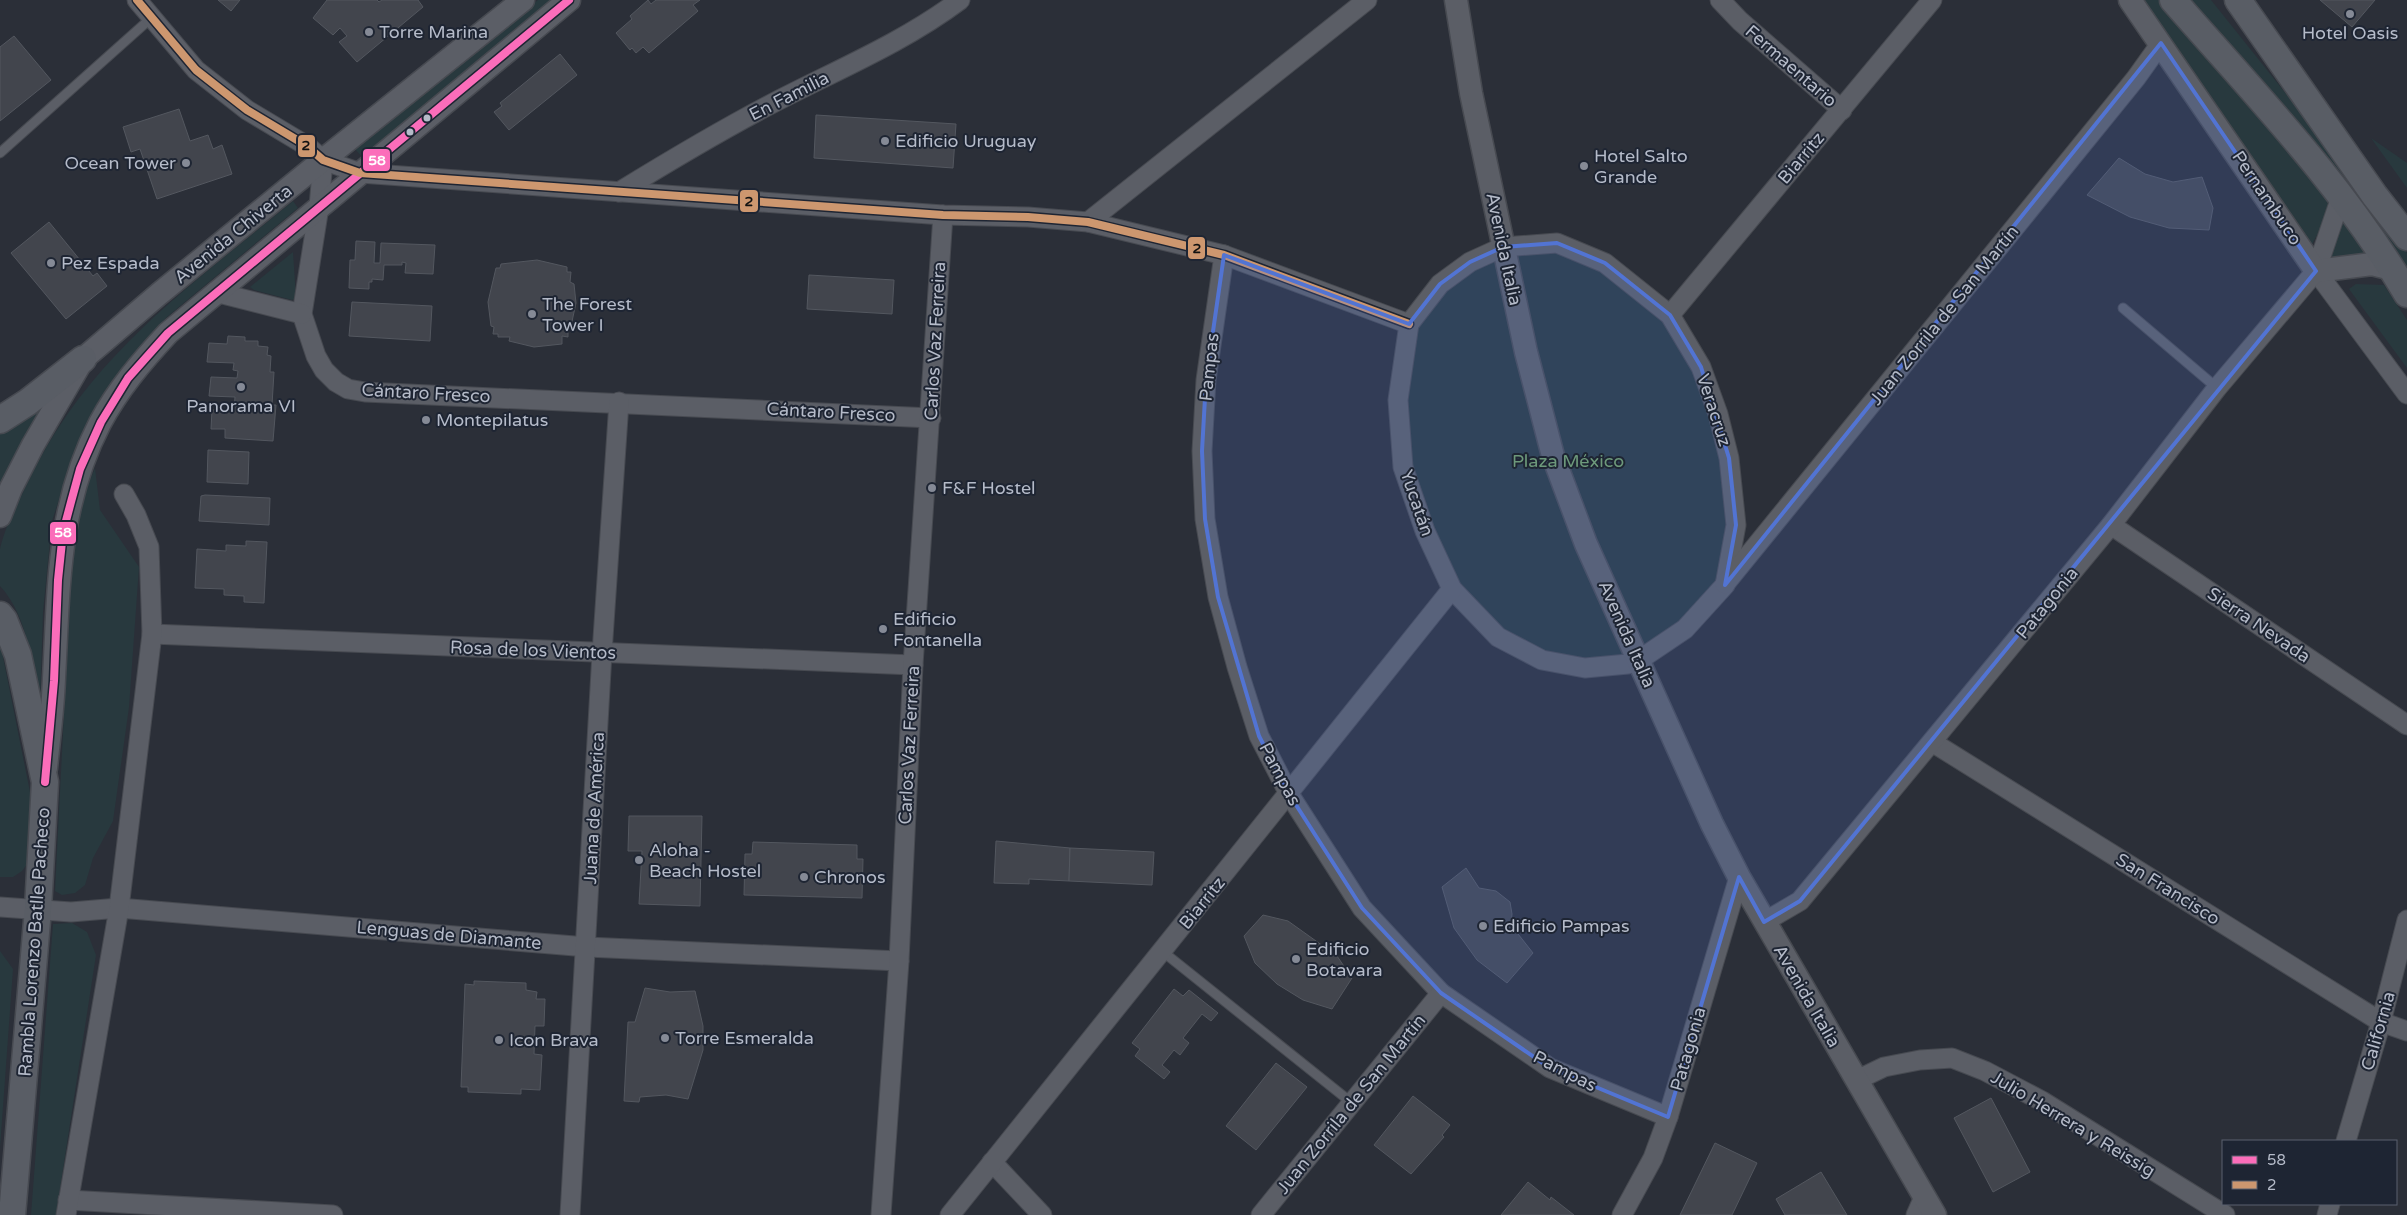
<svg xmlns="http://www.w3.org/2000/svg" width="2407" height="1215" font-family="'Varela Round',sans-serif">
<rect width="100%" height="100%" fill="#2b2f38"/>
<g fill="#28393e">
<polygon points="538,0 554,0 362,157 355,149"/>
<polygon points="2143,0 2159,0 2328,196 2332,208 2311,246"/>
<polygon points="2187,0 2211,0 2366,194 2407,253 2407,275"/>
<polygon points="2371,138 2407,163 2407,188"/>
<path d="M293 201 298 208 167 317 122 368 91 416 70 466 52 521 43 612 40 705C32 666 28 616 0 586 0 574 0 560 0 549 5 526 18 503 28 482 87 357 189 287 293 201Z"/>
<polygon points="2345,219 2368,254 2326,260"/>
<polygon points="1557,243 1670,315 1729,458 1725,585 1639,660 1585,668 1498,637 1452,589 1403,467 1409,324 1470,262"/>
<polygon points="293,252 296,298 292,300 254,290 250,287"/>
<polygon points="2356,284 2384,285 2407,320 2407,368 2349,289"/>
<polygon points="39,410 0,483 0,431"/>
<polygon points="95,468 100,510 139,567 129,707 113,821 93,858 85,885 75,893 62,895 55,891 72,554 83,496"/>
<polygon points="0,642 34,812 28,863 22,871 13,877 0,877"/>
<polygon points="72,923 87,932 96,955 56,1215 31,1215 53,924"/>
<polygon points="0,951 13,969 0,1148"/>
</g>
<g fill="#42454d" stroke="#53575f">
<polygon points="218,0 240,0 231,11"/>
<polygon points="327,0 377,0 379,2 382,0 418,0 423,7 357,62 339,42 347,36 340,28 333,35 313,18"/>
<polygon points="648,0 651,4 656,0 700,0 693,5 698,11 649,53 643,47 636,53 632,48 630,50 616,33 632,19 630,16"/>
<polygon points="2320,0 2375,0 2352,27"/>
<polygon points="14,36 51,80 0,121 0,47"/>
<polygon points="560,54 577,75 509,130 494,112 502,106 500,103"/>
<polygon points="179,109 190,141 208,135 213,149 222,145 232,174 157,199 140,149 131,152 123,127"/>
<polygon points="816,115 956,124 953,168 814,158"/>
<polygon points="2119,158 2145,174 2173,182 2202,177 2213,208 2209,230 2169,228 2130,217 2087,195"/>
<polygon points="49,222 93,276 97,273 107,286 66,319 11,253"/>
<polygon points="356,241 375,242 374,263 380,263 381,243 435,245 433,274 405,273 406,263 402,262 402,265 384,265 383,280 372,279 372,282 369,282 369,289 349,288 350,260 355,260"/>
<polygon points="537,260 567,267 567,272 571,272 570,282 574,284 576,303 571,326 568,325 568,337 562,336 562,344 534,347 509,341 510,337 498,337 498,334 493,334 494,327 491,326 488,302 496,268 500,268 501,264"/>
<polygon points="809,275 894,280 892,314 807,309"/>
<polygon points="352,302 432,306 430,341 349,336"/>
<polygon points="228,336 245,337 245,341 258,341 258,346 268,347 267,355 271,356 270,372 274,372 272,405 276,405 273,441 225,438 225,429 211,429 212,410 234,411 235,397 209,396 211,377 237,378 238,371 233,370 234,363 207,362 209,343 227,344"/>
<polygon points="208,450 249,452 248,484 207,482"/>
<polygon points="205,495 270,498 269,525 199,521 201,496"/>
<polygon points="246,541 267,542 264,603 244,602 244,596 224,595 224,589 195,588 197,549 226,551 226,545 246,546"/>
<polygon points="629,816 702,816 700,906 639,904 642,851 628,851"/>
<polygon points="996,841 1070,848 1069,881 1029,879 1029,884 994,883"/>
<polygon points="753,842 857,845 857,859 863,859 862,898 744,895 745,854 752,854"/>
<polygon points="1070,848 1154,852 1152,885 1069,881"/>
<polygon points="1466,868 1479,888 1496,891 1510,902 1512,914 1511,925 1533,953 1507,983 1477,960 1454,928 1442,887"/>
<polygon points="1263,915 1288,921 1337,956 1352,978 1332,1009 1303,1000 1277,984 1255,963 1244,936"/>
<polygon points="474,981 526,983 526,990 537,992 536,999 545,999 544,1026 535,1026 534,1054 542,1055 540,1090 521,1089 521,1094 468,1092 468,1087 461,1087 465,984 474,985"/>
<polygon points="645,988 670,992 695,991 703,1026 703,1050 688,1099 666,1095 640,1097 639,1102 624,1101 628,1022 635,1022"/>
<polygon points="1174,989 1183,996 1189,990 1218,1013 1211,1021 1202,1014 1183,1038 1189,1043 1180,1055 1174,1050 1162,1065 1170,1072 1164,1079 1135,1056 1140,1049 1132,1043"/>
<polygon points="1276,1063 1307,1087 1256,1150 1226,1126"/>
<polygon points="1413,1096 1450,1125 1442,1135 1444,1137 1411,1174 1374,1145"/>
<polygon points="1991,1098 2030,1172 1993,1192 1954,1118"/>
<polygon points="1715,1143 1757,1163 1732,1215 1680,1215"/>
<polygon points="1821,1172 1847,1215 1785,1215 1776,1199"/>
<polygon points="1528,1182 1550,1200 1551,1197 1574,1215 1501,1215"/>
</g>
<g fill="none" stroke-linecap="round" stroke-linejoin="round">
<g stroke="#474a51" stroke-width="11">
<g id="service">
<polyline points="0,153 150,19"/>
<polyline points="2123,308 2217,388"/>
<polyline points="1162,951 1352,1103"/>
</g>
</g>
<g stroke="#474a51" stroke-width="21">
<g id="minor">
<polyline points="137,0 196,70 247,110 307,146 323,160 360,173 943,215 1028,217 1088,222 1224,255 1409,324"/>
<polyline points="1720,0 1740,21 1842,110"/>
<polyline points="323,160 319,207 302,314 316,356 324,370 336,382 348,389 365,392 931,418"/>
<path d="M619 192C671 160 723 129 777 101 839 69 904 42 960 0"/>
<polyline points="1088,222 1367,0"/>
<polygon points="1557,243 1605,263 1670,315 1701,367 1718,414 1729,458 1736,525 1725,585 1685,629 1639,660 1628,664 1585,668 1542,660 1498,637 1452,589 1425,531 1403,467 1398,400 1409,324 1440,284 1470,262 1503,247"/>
<polyline points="1224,255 1206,380 1202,451 1205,519 1218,597 1237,667 1259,736 1289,794 1362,908 1441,993 1550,1068 1668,1117"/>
<polyline points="2316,271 2407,394"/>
<polyline points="215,292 302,314"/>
<polyline points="1670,315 1932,0"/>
<polyline points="2111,525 2407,725"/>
<polyline points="1725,584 2136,78 2161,43"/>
<polyline points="152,634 913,665"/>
<polyline points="1932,742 2381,1022 2407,1031"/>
<polyline points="0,907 71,912 119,908 587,947 899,961"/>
<polyline points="1764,922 1800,901 2111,525 2217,388 2316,271 2341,197"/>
<polyline points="1857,1080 1884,1067 1920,1060 1952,1058 1985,1071 2042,1101 2225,1215"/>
<polyline points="2346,1141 2381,1022 2407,920"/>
<polyline points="992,1162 1042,1215"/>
<polyline points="68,1200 333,1215"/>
<polyline points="66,1215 119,908 152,634 149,547 136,515 124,494"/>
<polyline points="570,1215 602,653 619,402"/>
<polyline points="881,1215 899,961 913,665 943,215"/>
<polyline points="950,1215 1452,589"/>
<polyline points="1261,1215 1441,993"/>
<polyline points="1622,1215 1653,1158 1668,1117 1739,877"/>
<polyline points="1916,1215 1924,1197"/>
<polyline points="2327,1215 2330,1204"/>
</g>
</g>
<g stroke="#474a51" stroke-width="25">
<g id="tertiary">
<polyline points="1456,0 1471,93 1526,352 1553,456 1586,544 1712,824 1739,877 1935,1215"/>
<polyline points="2130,0 2316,271 2372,264 2392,269"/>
<polyline points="0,516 11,488 33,445 83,359 159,294 323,160 523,0"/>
<path d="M46 768C49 738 53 708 54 678 59 587 57 506 100 423 118 389 142 361 168 333L569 0"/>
</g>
</g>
<g stroke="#474a51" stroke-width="29">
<g id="secondary">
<path d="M2173 0C2255 94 2344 186 2407 294"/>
<polyline points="2238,0 2375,196 2407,237"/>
<polyline points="0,420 28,402 83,359"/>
<polyline points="0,615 4,620 18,655 45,782 38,909 12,1215"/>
</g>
</g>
<use href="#service" stroke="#5b5e66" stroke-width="9"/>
<use href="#minor" stroke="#5b5e66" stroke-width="19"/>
<use href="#tertiary" stroke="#5b5e66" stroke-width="22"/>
<use href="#secondary" stroke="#595d65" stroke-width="26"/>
<g stroke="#1e2533" stroke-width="11">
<polyline id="bus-1" points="45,782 54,681 58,580 63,532 71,502 80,469 101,422 128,378 168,333 569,0"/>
</g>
<g stroke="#1e2533" stroke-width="11">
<polyline id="bus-2" points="137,0 196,70 247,110 307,146 323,160 360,173 943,215 1028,217 1088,222 1224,255 1409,324"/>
</g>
<use href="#bus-1" stroke="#fb6dba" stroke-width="8"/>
<use href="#bus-2" stroke="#cd976f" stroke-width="8"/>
</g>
<path fill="#5274d3" fill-opacity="0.2" stroke="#5274d3" stroke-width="4" stroke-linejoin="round" d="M2161 43 2316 271 1800 901 1764 922 1739 877 1668 1117 1550 1068 1441 993 1362 908 1289 794 1259 736 1218 597 1205 519 1202 451 1206 380 1224 255 1409 324 1440 284 1470 262 1503 247 1557 243 1605 263 1670 315 1701 367 1729 458 1736 525 1725 585Z"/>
<g fill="#858a96" stroke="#1e2533" stroke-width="2">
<circle cx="2350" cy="14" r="5"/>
<circle cx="369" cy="32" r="5"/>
<circle cx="885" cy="141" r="5"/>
<circle cx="186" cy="163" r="5"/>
<circle cx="1584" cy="166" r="5"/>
<circle cx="51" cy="263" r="5"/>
<circle cx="532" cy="314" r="5"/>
<circle cx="241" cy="387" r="5"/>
<circle cx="426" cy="420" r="5"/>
<circle cx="932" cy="488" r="5"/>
<circle cx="883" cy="629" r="5"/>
<circle cx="639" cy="860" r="5"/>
<circle cx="804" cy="877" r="5"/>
<circle cx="1483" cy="926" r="5"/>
<circle cx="1296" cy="959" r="5"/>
<circle cx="665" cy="1038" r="5"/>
<circle cx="499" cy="1040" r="5"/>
</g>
<g fill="#b5bbc9" stroke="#1e2533" stroke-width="2">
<circle cx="427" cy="118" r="4.5"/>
<circle cx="410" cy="132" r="4.5"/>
</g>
<g text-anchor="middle" stroke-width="4" stroke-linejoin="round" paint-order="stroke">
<g font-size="18" fill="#b5bbc9" stroke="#1e2533" text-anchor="start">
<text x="379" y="38">Torre Marina</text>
<text x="2350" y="39" text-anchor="middle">Hotel Oasis</text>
<text x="895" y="147">Edificio Uruguay</text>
<text x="1594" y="162">Hotel Salto<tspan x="1594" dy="21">Grande</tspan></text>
<text x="176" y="169" text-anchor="end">Ocean Tower</text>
<text x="61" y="269">Pez Espada</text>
<text x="542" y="310">The Forest<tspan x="542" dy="21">Tower I</tspan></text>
<text x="241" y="412" text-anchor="middle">Panorama VI</text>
<text x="436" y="426">Montepilatus</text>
<text x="942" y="494">F&amp;F Hostel</text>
<text x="893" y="625">Edificio<tspan x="893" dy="21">Fontanella</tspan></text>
<text x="649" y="856">Aloha -<tspan x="649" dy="21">Beach Hostel</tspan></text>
<text x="814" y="883">Chronos</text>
<text x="1493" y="932">Edificio Pampas</text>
<text x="1306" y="955">Edificio<tspan x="1306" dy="21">Botavara</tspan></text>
<text x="675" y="1044">Torre Esmeralda</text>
<text x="509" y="1046">Icon Brava</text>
</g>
<g font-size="18" fill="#b5bbc9" stroke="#1e2533">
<text transform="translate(1791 66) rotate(41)" y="6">Fermaentario</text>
<text transform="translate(789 96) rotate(-27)" y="6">En Familia</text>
<text transform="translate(1801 158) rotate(-50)" y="6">Biarritz</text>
<text transform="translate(2267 198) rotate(56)" y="6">Pernambuco</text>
<text transform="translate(233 234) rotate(-39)" y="6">Avenida Chiverta</text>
<text transform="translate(1504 249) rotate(78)" y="6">Avenida Italia</text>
<text transform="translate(1944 315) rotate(-51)" y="6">Juan Zorrila de San Martín</text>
<text transform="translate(935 341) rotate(-87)" y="6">Carlos Vaz Ferreira</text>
<text transform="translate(1209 367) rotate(-84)" y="6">Pampas</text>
<text transform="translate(426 393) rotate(3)" y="6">Cántaro Fresco</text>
<text transform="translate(1714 410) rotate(72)" y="6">Veracruz</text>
<text transform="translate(831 412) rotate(3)" y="6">Cántaro Fresco</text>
<text transform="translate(1417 503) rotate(71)" y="6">Yucatán</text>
<text transform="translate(2047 603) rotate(-51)" y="6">Patagonia</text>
<text transform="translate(2259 625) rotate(34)" y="6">Sierra Nevada</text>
<text transform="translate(1627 634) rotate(66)" y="6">Avenida Italia</text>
<text transform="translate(533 650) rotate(2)" y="6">Rosa de los Vientos</text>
<text transform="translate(909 745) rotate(-87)" y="6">Carlos Vaz Ferreira</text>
<text transform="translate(1280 774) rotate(62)" y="6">Pampas</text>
<text transform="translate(594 808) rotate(-87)" y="6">Juana de América</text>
<text transform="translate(2168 889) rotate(32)" y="6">San Francisco</text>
<text transform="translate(1202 903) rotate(-51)" y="6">Biarritz</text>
<text transform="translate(449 935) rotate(5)" y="6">Lenguas de Diamante</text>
<text transform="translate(34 942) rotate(-86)" y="6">Rambla Lorenzo Batlle Pacheco</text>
<text transform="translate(1807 996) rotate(60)" y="6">Avenida Italia</text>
<text transform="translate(2378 1031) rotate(-74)" y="6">California</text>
<text transform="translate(1688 1049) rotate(-74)" y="6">Patagonia</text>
<text transform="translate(1565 1071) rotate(27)" y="6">Pampas</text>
<text transform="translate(1351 1104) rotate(-51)" y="6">Juan Zorrila de San Martín</text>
<text transform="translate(2073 1124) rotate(31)" y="6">Julio Herrera y Reissig</text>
</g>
<g font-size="18" fill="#6d997b" stroke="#1e2533">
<text x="1568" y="467">Plaza México</text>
</g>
</g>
<g stroke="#1e2533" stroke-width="2">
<rect x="297" y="134" width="19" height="24" rx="5" fill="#cd976f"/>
<rect x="362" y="148" width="29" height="24" rx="5" fill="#fb6dba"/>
<rect x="739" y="189" width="20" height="24" rx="5" fill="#cd976f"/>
<rect x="1187" y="236" width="19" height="24" rx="5" fill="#cd976f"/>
<rect x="49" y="521" width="28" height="24" rx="5" fill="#fb6dba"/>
</g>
<g font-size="14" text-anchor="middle" font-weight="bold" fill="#fff">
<text x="377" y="165">58</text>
<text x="63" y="537">58</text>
</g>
<g font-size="14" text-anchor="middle" font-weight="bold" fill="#111">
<text x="306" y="150">2</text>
<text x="749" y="206">2</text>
<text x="1197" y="253">2</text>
</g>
<rect x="2222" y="1140" width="175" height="65" fill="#1e2533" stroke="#5a616f"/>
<rect x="2232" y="1156" width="25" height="8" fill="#fb6dba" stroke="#5a616f"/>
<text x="2267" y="1165" font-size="15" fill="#b5bbc9">58</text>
<rect x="2232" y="1181" width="25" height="8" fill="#cd976f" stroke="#5a616f"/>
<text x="2267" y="1190" font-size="15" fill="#b5bbc9">2</text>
</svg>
